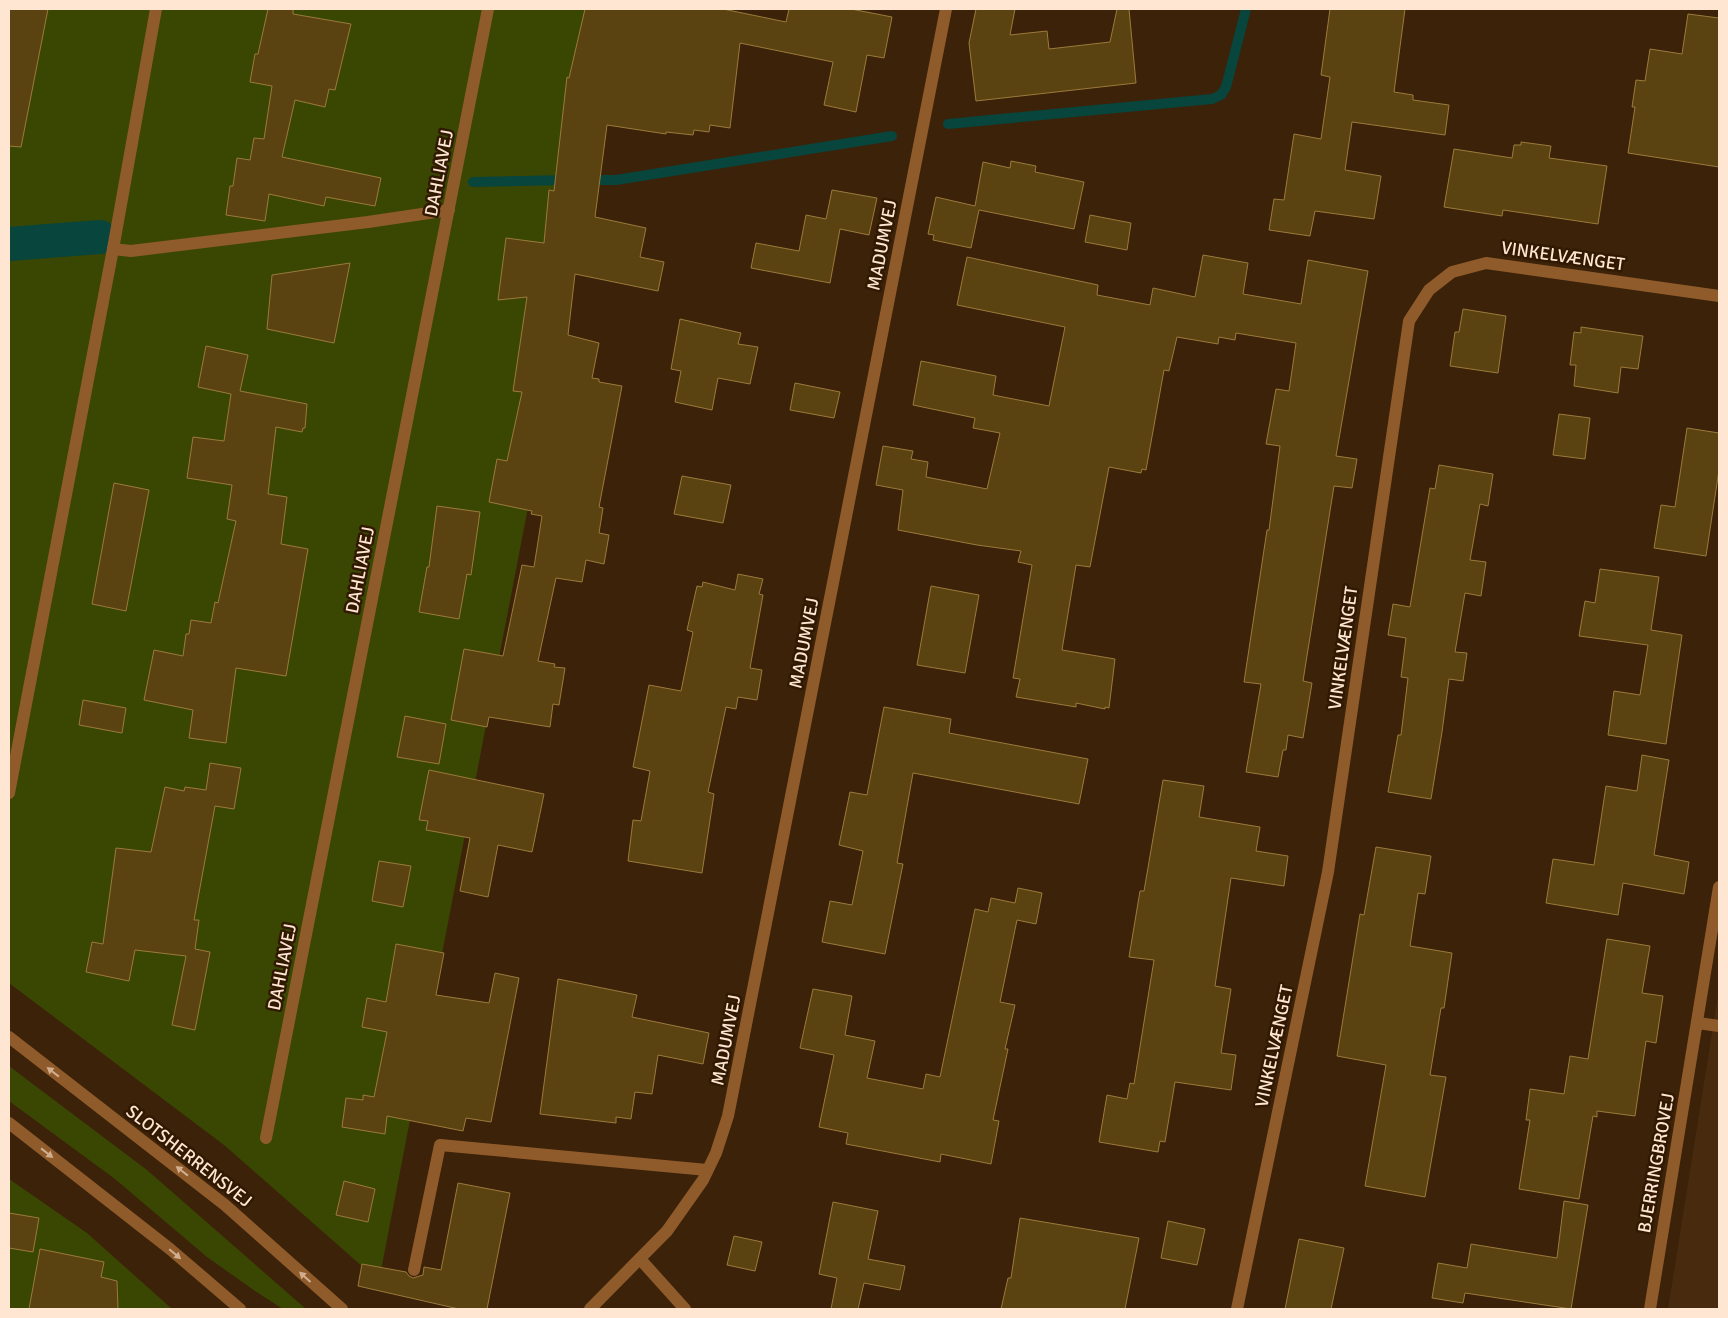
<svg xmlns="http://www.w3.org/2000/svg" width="1728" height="1318" font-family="Signika,sans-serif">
<rect width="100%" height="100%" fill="#3c2209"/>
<polygon fill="#482a0e" points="1719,989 1719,1309 1668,1309"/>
<g fill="#3a4703">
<polygon points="9,9 624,9 379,1281 224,1145 9,983"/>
<polygon points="9,1066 147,1170 306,1309 283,1309 255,1291 207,1257 115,1179 9,1101"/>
<polygon points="9,1179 87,1233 172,1309 9,1309"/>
</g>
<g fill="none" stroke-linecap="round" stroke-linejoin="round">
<g stroke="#08453c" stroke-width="10">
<polyline points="948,124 1212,99 1221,95 1226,87 1246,9"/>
<polyline points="587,180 616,180 892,136"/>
<polyline points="473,182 567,180"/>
</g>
<polyline stroke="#08453c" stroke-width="34" points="9,244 100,237"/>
</g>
<g fill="#5b4311" stroke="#9b7a3b">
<polygon points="9,9 48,9 21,147 9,146"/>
<polygon points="268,9 293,9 293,14 351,24 335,90 329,89 325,107 295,100 282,157 381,178 375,206 326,197 324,206 269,194 265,221 226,215 230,186 233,186 237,158 250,160 254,138 264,139 272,86 250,82 255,54 258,54"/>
<polygon points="585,9 723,9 786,22 789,9 851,9 892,17 884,58 867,55 856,112 824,105 833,62 740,43 730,128 710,125 709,132 694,130 693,135 666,132 666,134 607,125 595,217 646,228 640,257 664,262 658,291 575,274 568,335 599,343 592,378 599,379 599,382 622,386 599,507 603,508 599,533 609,535 604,564 586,560 582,582 556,578 538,661 555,664 554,667 565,668 559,705 553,704 550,727 489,717 487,727 451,720 464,649 503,656 522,565 534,567 542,516 531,514 532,511 489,502 497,459 507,461 522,392 513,391 527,297 498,300 506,238 544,243 549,190 554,191 567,77 569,78"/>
<polygon points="976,9 1015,9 1010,35 1047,31 1049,49 1110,42 1117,9 1129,9 1136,83 976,101 969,43"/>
<polygon points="1330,9 1405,9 1394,92 1413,95 1413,100 1449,105 1445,135 1352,122 1345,170 1381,176 1374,219 1315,211 1310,236 1269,230 1274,199 1284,200 1294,134 1321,139 1330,77 1321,75"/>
<polygon points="1688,14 1719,18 1719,167 1628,153 1635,107 1632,107 1636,80 1645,81 1650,49 1682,54"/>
<polygon points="1521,142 1551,146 1549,158 1607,166 1598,224 1503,210 1502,216 1444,207 1454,149 1512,158 1514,145 1521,145"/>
<polygon points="1011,161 1036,166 1035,172 1084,182 1074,229 979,210 971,248 933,240 934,235 928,234 936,197 975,206 983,162 1010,168"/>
<polygon points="832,190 877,198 869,235 840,229 830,283 751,268 756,243 799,251 806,215 826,219"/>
<polygon points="1090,215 1131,223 1127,250 1085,242"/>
<polygon points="1203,255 1248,263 1243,294 1301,304 1308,260 1368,271 1336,456 1357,459 1352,488 1334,486 1303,681 1312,683 1303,738 1288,735 1286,750 1283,750 1278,777 1246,772 1261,684 1244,682 1267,530 1269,530 1280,446 1266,444 1276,389 1289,391 1296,343 1236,333 1235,340 1219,337 1218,344 1177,337 1169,371 1164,370 1146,470 1142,469 1141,473 1109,467 1090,567 1076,565 1062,650 1115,659 1109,708 1105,707 1105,709 1076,703 1076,707 1016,697 1020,679 1013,678 1032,565 1018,562 1021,551 977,545 898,530 903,490 876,485 883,446 913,451 911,459 928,462 926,477 987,489 1000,433 973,428 975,418 913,405 921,361 996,376 993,395 1049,406 1065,327 957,305 967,257 1098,285 1097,295 1150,305 1153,288 1195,297"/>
<polygon points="350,263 334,343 267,329 272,275"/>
<polygon points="1463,309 1506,316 1498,373 1450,366 1455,332 1459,332"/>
<polygon points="680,319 741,333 738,344 758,347 750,384 718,378 712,410 675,402 681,371 671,369"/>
<polygon points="1581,327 1643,336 1638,369 1621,367 1618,393 1574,386 1576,365 1570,365 1574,332 1581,333"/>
<polygon points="206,346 248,355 240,391 307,404 305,428 303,428 302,432 276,427 268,494 287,497 281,544 308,549 286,676 236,668 226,743 189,738 193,710 144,700 154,650 183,656 186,634 189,634 191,620 211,623 215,602 218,603 236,521 227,519 232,485 187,478 193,437 224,441 231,394 198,387"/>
<polygon points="795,383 840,392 834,418 790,410"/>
<polygon points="1559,414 1590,418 1585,459 1553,455"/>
<polygon points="1687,428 1719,433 1719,470 1706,556 1654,548 1661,505 1675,507"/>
<polygon points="1439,465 1493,474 1488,506 1480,504 1470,560 1486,562 1481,596 1465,593 1455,652 1467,653 1463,681 1449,679 1442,732 1431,799 1388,792 1398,735 1401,735 1408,678 1401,677 1406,638 1388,635 1393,604 1410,607 1430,488 1435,489"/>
<polygon points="682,476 731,485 723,523 674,514"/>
<polygon points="114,483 149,490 126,611 92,604"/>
<polygon points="437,506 480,512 471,575 467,574 459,619 419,612 427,567 429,567"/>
<polygon points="1600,569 1659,577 1651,630 1682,635 1666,744 1608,735 1614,691 1640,695 1648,645 1579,636 1585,601 1595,603"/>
<polygon points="738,574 763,579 759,594 763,595 750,668 762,670 757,700 738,697 736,709 726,707 708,792 714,794 702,873 628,861 633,820 641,821 650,771 633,767 649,685 681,691 693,632 687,630 697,586 702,587 703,582 735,590"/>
<polygon points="931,586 979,595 965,673 917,665"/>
<polygon points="83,700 126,708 122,733 79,725"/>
<polygon points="884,707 951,719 949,733 1088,759 1079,804 913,773 897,863 903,864 885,954 822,942 830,901 852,905 863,851 839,845 850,792 867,795"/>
<polygon points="405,716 446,724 439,764 397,757"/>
<polygon points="1642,755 1669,760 1654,855 1689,862 1684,894 1623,883 1618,915 1546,903 1553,859 1594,865 1606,786 1637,791"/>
<polygon points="210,763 241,768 234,809 215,806 194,920 199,920 195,949 210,952 195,1030 172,1025 186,956 135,950 129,981 86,972 92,942 103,944 116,848 151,852 165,787 184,791 185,787 206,790"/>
<polygon points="429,770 544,794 532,852 498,845 488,897 460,891 470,838 426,830 428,821 419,820"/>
<polygon points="1163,780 1204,786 1199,817 1260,827 1256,851 1288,856 1284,886 1231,878 1215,986 1231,989 1221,1053 1236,1055 1231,1090 1175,1082 1165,1142 1160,1141 1158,1152 1099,1142 1107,1095 1127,1099 1130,1083 1134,1084 1154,960 1129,957 1140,891 1144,891"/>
<polygon points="1376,847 1431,856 1425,894 1418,893 1410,946 1452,953 1444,1008 1441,1008 1430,1075 1446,1077 1425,1197 1365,1186 1386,1065 1337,1056 1360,914 1364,915"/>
<polygon points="379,861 411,866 403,907 372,901"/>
<polygon points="1018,888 1042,893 1036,924 1017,920 1000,1002 1015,1005 1005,1049 1008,1049 993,1120 999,1121 991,1164 941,1154 940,1162 846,1144 848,1133 819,1127 834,1055 800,1048 813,989 852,996 845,1035 875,1041 867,1078 923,1089 926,1074 940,1077 975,909 988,912 991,898 1015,903"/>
<polygon points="1607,939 1650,946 1642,993 1663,996 1656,1043 1646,1041 1635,1116 1597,1111 1597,1117 1593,1116 1579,1199 1519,1189 1530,1120 1526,1120 1530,1089 1564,1094 1570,1056 1588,1059"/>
<polygon points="396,944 444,953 436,995 489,1003 495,973 519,978 491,1122 466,1118 463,1131 387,1116 385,1134 342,1127 346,1098 363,1100 363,1095 374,1097 387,1032 362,1027 367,998 386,1002"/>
<polygon points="558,979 637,995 632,1017 709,1033 703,1064 658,1055 652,1094 635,1092 631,1119 616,1117 616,1123 540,1114"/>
<polygon points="344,1181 375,1189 368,1222 336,1215"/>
<polygon points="458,1183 510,1193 487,1309 459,1309 358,1286 362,1264 406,1272 409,1276 413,1278 423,1275 424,1267 441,1270"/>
<polygon points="1564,1201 1588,1205 1571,1309 1465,1293 1463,1303 1432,1298 1438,1263 1467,1268 1471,1244 1557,1258"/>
<polygon points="833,1202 878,1211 868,1259 905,1266 900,1290 864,1283 858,1309 831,1309 837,1278 819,1274"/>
<polygon points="9,1213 39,1218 33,1252 9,1248"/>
<polygon points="1020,1218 1139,1238 1125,1309 1001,1309 1008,1278 1011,1278"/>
<polygon points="1168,1221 1205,1229 1197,1265 1161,1258"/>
<polygon points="734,1236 762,1242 755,1271 727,1265"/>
<polygon points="1299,1239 1344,1248 1331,1309 1285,1309"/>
<polygon points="40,1249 104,1262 101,1277 117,1281 118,1309 29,1309"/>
</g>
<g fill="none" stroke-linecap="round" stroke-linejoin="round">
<g stroke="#905b2b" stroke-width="12">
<polyline points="113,249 131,251 368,222 449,210"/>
<polyline points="9,793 113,249 156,9"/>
<polyline points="1698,1023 1719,1026"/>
<polyline points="266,1138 488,9"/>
<polyline points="640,1259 685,1309"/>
<polyline points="414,1270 440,1145 707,1170"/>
</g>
<g stroke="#905b2b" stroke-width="12">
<polyline points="590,1309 667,1231 703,1180 716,1153 728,1116 946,9"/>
<polyline points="1237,1309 1328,872 1409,321 1429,290 1452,272 1486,263 1719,296"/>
<polyline points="1650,1309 1719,887"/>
</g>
<g stroke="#905b2b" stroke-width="12">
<polyline points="9,1037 225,1205 342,1309"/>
<polyline points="9,1123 170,1249 240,1309"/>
</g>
</g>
<defs><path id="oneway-solid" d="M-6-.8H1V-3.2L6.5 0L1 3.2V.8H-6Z" transform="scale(1.25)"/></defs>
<g fill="#d2ae90">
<use href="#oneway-solid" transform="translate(53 1072) rotate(-142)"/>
<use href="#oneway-solid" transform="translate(47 1153) rotate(38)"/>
<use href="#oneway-solid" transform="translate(182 1171) rotate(-142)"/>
<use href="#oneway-solid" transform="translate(175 1254) rotate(40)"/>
<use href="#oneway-solid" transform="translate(305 1277) rotate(-138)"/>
</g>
<g text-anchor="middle" stroke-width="5" stroke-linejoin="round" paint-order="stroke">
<g font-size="18" fill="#fee6d3" stroke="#311801">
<text transform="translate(439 173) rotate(-79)" y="6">DAHLIAVEJ</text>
<text transform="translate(882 245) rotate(-79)" y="6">MADUMVEJ</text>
<text transform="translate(1563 256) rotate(8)" y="6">VINKELVÆNGET</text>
<text transform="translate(360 570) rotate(-79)" y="6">DAHLIAVEJ</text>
<text transform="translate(804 643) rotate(-79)" y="6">MADUMVEJ</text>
<text transform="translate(1343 648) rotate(-82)" y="6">VINKELVÆNGET</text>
<text transform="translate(282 967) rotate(-79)" y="6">DAHLIAVEJ</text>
<text transform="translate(726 1040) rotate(-79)" y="6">MADUMVEJ</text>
<text transform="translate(1274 1046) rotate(-78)" y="6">VINKELVÆNGET</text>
<text transform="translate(189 1156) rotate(38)" y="6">SLOTSHERRENSVEJ</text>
<text transform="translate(1656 1163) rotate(-80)" y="6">BJERRINGBROVEJ</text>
</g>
</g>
<rect width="1728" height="1318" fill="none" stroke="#fee6d3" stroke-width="20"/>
</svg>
